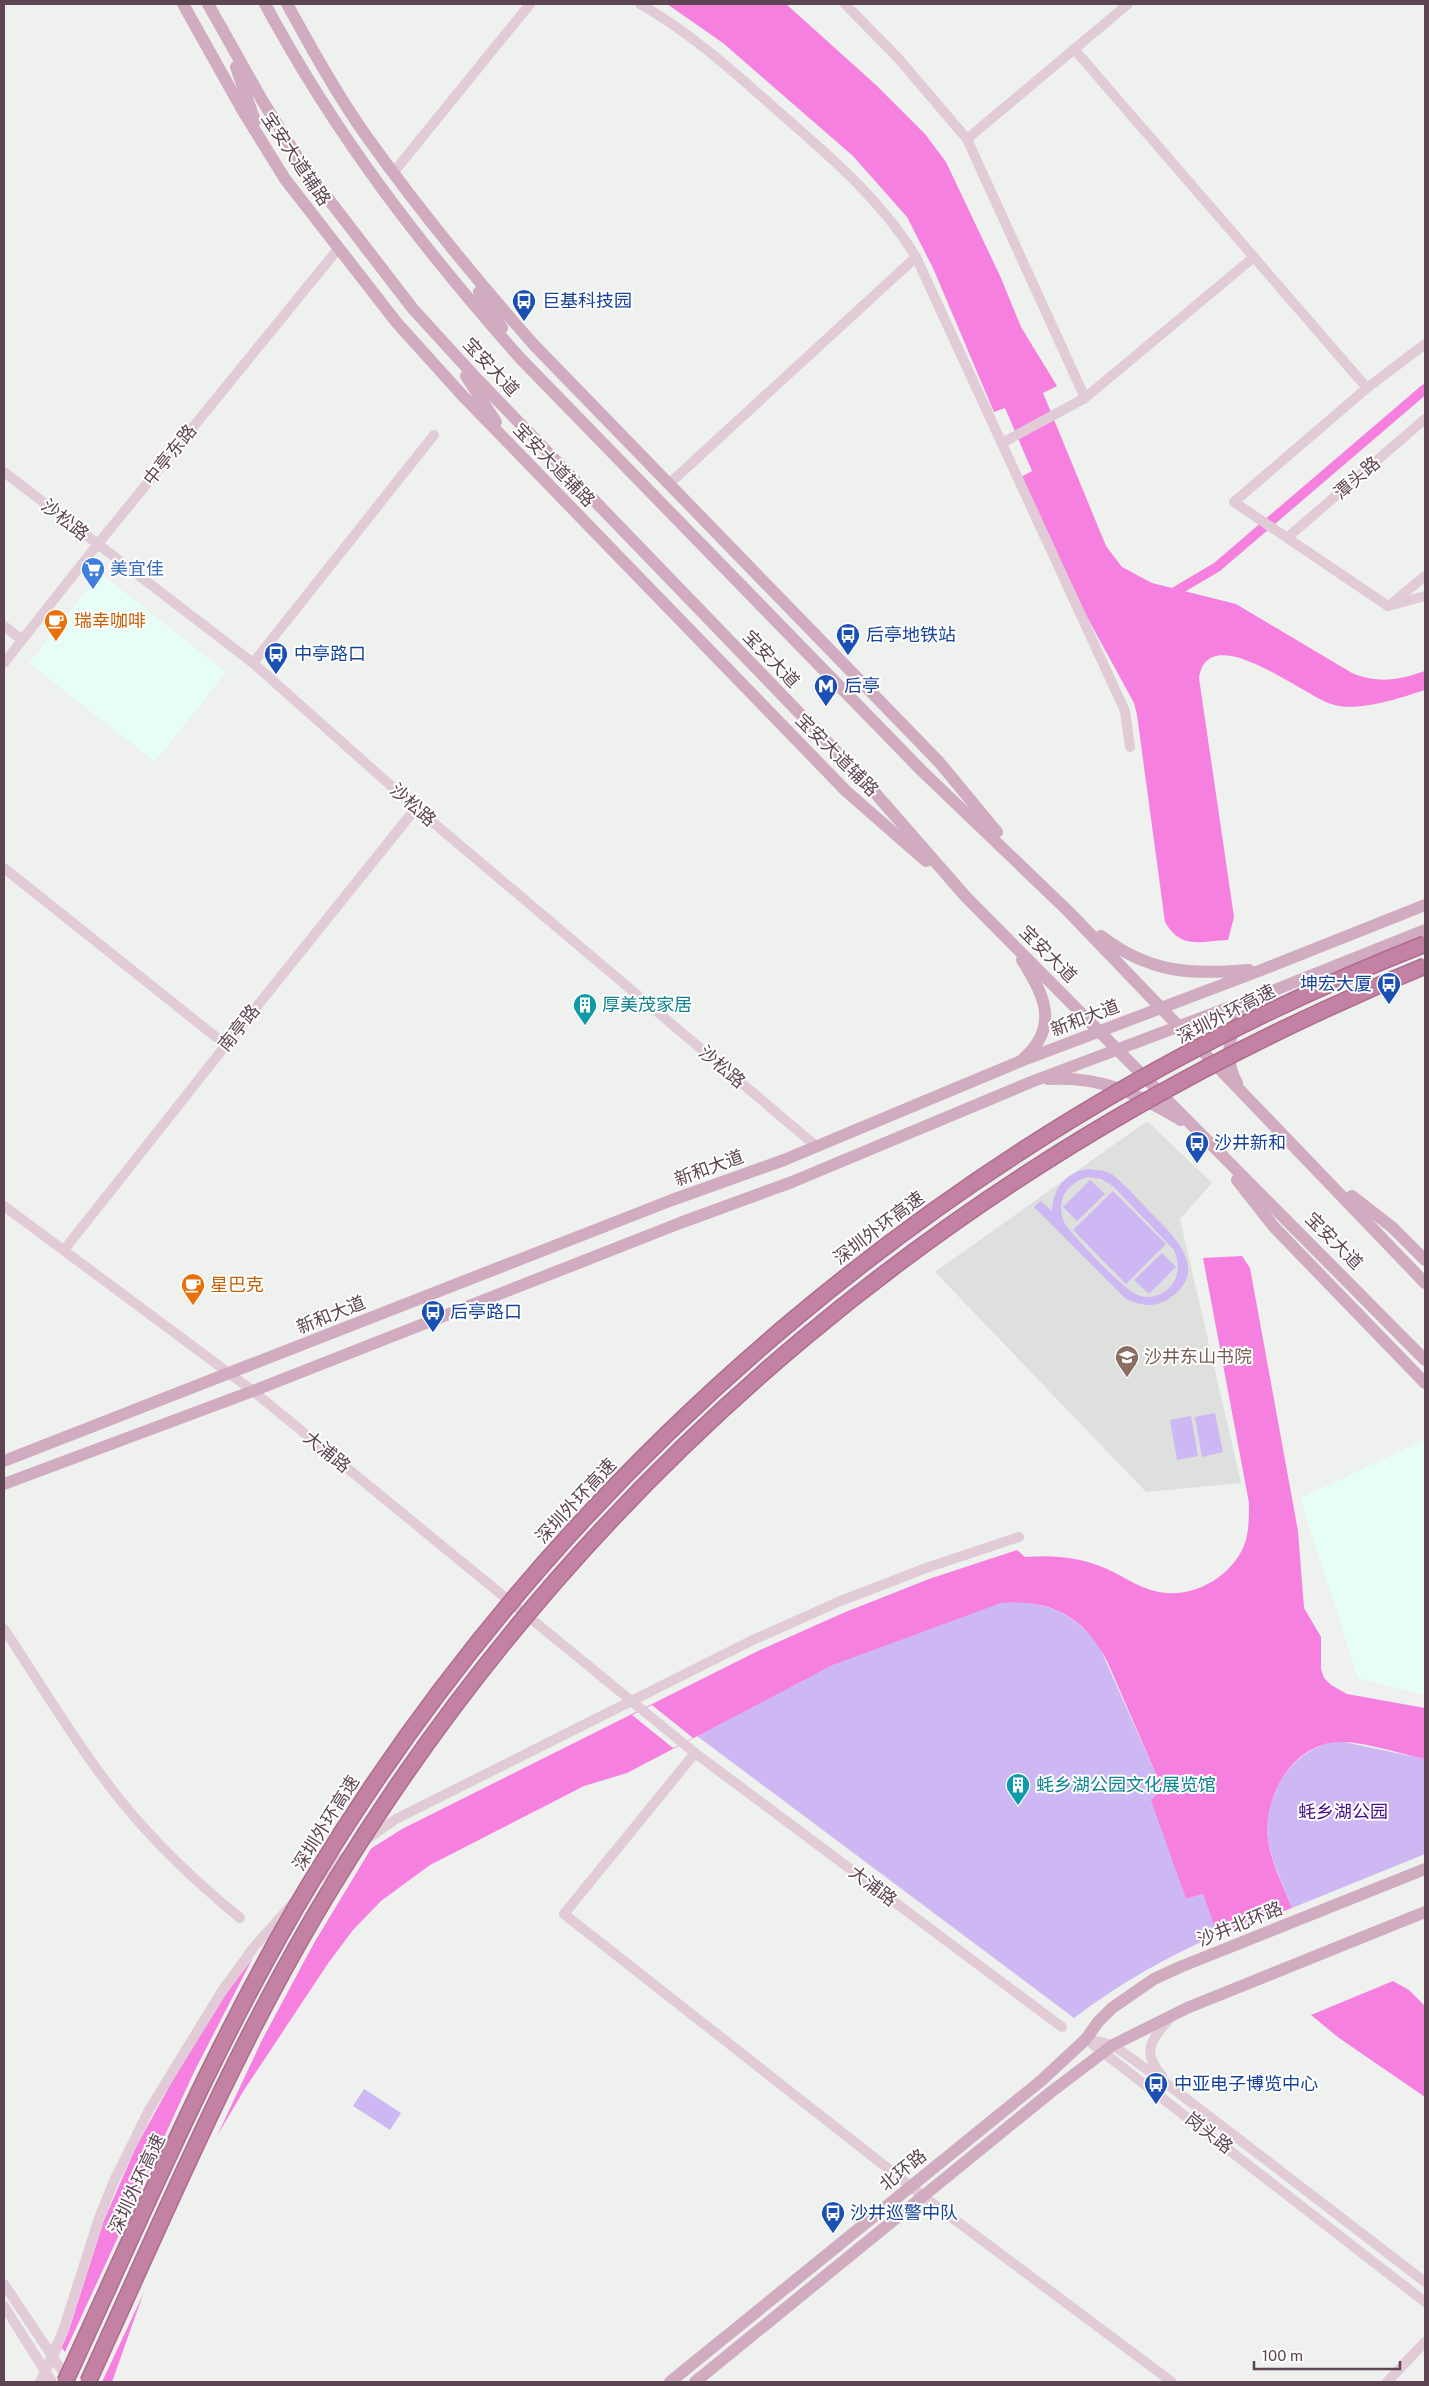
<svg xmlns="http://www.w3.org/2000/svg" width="1429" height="2386" font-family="'Public Sans','Noto Sans SC',sans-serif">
<rect width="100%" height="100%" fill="#eef1ee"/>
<g fill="#e6fef6">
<polygon points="100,573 226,672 155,762 29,663"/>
<polygon points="1425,1440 1425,1695 1358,1678 1300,1498"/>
</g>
<polygon fill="#dde0dc" points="1147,1121 1212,1183 1180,1219 1241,1483 1146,1492 935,1272"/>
<g fill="#cdb8f4" fill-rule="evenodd">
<path d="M1087 1169 1105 1171 1113 1175C1125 1185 1137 1198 1148 1210 1171 1233 1212 1269 1170 1298 1156 1308 1141 1306 1126 1299L1034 1207 1041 1201 1052 1211C1053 1189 1065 1173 1087 1169ZM1088 1177 1101 1179 1113 1186 1174 1250C1179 1262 1180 1275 1171 1286 1162 1296 1148 1300 1136 1294 1123 1289 1075 1238 1065 1224 1055 1203 1065 1183 1088 1177Z"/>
<polygon points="1090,1180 1105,1194 1077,1221 1063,1207"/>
<polygon points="1113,1191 1166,1244 1126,1284 1073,1230"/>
<polygon points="1162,1253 1176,1267 1149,1294 1134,1280"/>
<polygon points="1215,1413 1223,1452 1202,1457 1195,1417"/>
<polygon points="1191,1416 1198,1456 1177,1460 1170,1420"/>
<path d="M1020 1602C1055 1605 1078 1618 1099 1646L1159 1781V1789L1155 1797 1186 1899 1203 1894 1217 1935C1166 1957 1119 1984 1074 2018L697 1736 833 1665 983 1609 1001 1603Z"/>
<path d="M1339 1741 1425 1759V1854L1292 1908C1285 1889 1270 1858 1268 1839 1263 1794 1293 1747 1339 1741Z"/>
<polygon points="364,2089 401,2113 390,2130 353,2106"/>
</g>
<g fill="#f580e0">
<path d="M667 4H786L876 85 925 134 946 162 1001 278 1021 327 1057 386 1043 393 1106 546 1122 567 1152 583 1236 604 1352 673C1379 684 1399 680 1425 671V690C1400 698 1357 713 1331 704 1303 695 1208 618 1199 678L1234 917 1228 940C1200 941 1181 950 1165 922L1137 715 1134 703 1062 571 1021 477 1032 471 1005 408 994 412 933 268 907 217 853 156 723 43Z"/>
<path d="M1242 1256 1250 1268 1298 1531 1304 1608 1321 1637V1669L1324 1678 1331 1685 1347 1694 1425 1708V1759C1401 1754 1363 1741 1339 1742 1292 1744 1263 1797 1268 1839 1270 1860 1284 1888 1292 1908L1217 1935 1203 1894 1186 1899 1151 1800 1157 1794 1159 1781 1108 1663C1085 1617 1052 1599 1001 1603L833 1665 627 1773 584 1786 430 1865 381 1901 353 1930 329 1962 244 2090 207 2153 146 2286 112 2382H46L68 2333 104 2220 136 2147 174 2078 226 1994 258 1951 356 1858 402 1829 758 1651 843 1613 929 1579 1017 1550 1025 1557C1053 1555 1080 1557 1107 1569 1127 1578 1143 1591 1166 1593 1199 1596 1236 1573 1246 1540 1249 1527 1249 1516 1249 1503L1203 1258Z"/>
<polygon points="1393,1981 1409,1990 1425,2006 1425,2097 1339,2038 1311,2015"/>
</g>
<g fill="#eef1ee">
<polygon points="652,1705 693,1738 673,1748 632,1715"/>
<polygon points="375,1842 314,1943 262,2040 102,2382 46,2382 62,2348 65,2352 195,2070 259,1946 313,1890"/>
</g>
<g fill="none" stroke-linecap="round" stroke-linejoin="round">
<polyline stroke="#f580e0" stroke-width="10" points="1168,596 1217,567 1425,389"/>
<g stroke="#e0cbd7" stroke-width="10">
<path d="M640 4C691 33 734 72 778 111 829 156 881 199 916 257L1125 711 1130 747"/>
<polyline points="845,4 898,58 967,139 1085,398"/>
<polyline points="1074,49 1367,388"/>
<polyline points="967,139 1128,4"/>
<polyline points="393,173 530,4"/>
<polyline points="1425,344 1367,388 1234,502 1388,606 1425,596"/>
<polyline points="1002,443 1085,398 1254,257"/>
<polyline points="4,472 253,663 416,808 816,1146"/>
<polyline points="670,483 916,257"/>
<polyline points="1288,537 1425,419"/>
<polyline points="1391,604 1425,576"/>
<polyline points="4,626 22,640"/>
<polyline points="4,663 97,545 338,249"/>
<polyline points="253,663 434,435"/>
<polyline points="4,868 226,1045"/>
<polyline points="4,1206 253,1391 695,1753 1062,2027"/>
<polyline points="64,1250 226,1045 416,808"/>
<path d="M4 1629C42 1686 78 1747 121 1801 157 1845 197 1883 240 1918"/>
<polyline points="695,1753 564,1914 923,2196 1172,2382"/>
<polyline points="367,1839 396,1819 753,1640 838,1602 926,1568 1019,1537"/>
<polyline points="317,1880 350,1852"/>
<polyline points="1086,2039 1425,2302"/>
<polyline points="1087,2039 1113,2045 1171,2087 1425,2282"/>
<path d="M1162 2076C1141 2051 1151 2041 1169 2019"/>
<polyline points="4,2284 69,2381"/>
<polyline points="4,2306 52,2382"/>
<polyline points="40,2382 63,2331 99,2218 114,2181 149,2110 222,1991 254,1947 294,1902"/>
<polyline points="1387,2382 1425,2342"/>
</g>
<g stroke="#d1abbf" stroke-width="12">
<polyline points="183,4 243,111 285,179 397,323 462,395 846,791 926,861"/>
<polyline points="208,4 262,100 303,166 413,309 478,380 862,778 966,897 1425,1360"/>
<path d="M265 4C336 136 421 246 520 358L922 771 1068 911 1425 1283"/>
<path d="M287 4C312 49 337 95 367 137 419 210 475 278 534 345L939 762 997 832"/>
<polyline points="236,67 255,121"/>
<polyline points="479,292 502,328"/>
<polyline points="466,376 496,422"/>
<path d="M1101 936C1149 973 1191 975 1249 970"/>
<path d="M1022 960C1044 994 1060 1026 1024 1058"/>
<path d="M1048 1079C1103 1076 1135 1093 1181 1120"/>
<path d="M1237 1083C1221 1055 1231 1019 1255 1000"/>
<polyline points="1237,1180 1274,1227 1425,1383"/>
<polyline points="1352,1196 1393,1228 1425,1260"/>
<polyline points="4,1461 672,1200 784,1160 1021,1061 1264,969 1425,905"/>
<polyline points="4,1484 253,1391 680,1223 792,1182 1031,1082 1270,992 1425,930"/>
<polyline points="670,2382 1042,2080 1086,2039 1098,2022 1112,2008 1154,1979 1180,1967 1425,1869"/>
<polyline points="695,2382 1051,2092 1113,2045 1187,2008 1425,1912"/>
</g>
<g stroke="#af6c8e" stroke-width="18" stroke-linecap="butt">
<g id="highway-bridge">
<path d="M65 2382C144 2212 217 2037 314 1877 570 1455 966 1124 1425 944"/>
<path d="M88 2382C165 2215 236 2043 333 1885 590 1464 970 1152 1425 966"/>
</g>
</g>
<use href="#highway-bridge" stroke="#c381a3" stroke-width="15"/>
</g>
<defs>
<g id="bus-pin" transform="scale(1.25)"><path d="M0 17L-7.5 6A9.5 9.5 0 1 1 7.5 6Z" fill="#1a4fb4" stroke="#fff"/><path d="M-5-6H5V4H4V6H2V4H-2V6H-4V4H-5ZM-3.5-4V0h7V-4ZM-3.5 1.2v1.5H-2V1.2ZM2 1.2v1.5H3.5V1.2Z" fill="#fff"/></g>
<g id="supermarket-pin" transform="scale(1.25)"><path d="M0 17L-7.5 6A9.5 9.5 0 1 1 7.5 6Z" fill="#3f7fe0" stroke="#fff"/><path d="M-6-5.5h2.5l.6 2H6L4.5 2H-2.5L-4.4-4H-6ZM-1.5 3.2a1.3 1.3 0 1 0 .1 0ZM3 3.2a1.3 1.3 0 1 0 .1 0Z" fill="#fff"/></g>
<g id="cafe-pin" transform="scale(1.25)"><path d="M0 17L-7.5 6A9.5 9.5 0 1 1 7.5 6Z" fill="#e8710a" stroke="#fff"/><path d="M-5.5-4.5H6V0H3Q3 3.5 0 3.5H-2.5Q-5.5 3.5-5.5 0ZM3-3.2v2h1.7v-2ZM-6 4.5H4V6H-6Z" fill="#fff"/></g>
<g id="metro-pin" transform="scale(1.25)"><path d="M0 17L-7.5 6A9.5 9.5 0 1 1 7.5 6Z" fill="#1a4fb4" stroke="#fff"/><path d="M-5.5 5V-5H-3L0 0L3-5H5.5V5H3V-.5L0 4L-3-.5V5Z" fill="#fff"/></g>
<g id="building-pin" transform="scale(1.25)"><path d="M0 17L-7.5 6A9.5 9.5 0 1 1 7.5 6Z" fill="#0f9aa8" stroke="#fff"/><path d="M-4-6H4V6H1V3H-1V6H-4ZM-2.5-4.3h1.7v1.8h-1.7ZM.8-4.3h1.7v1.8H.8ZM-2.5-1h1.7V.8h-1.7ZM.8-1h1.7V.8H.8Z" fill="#fff"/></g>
<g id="university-pin" transform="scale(1.25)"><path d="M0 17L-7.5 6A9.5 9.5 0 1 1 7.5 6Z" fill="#8d6e63" stroke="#fff"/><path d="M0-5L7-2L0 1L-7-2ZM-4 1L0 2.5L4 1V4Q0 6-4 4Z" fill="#fff"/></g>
</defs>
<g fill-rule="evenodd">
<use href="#bus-pin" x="524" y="301"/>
<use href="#supermarket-pin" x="93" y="569"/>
<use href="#cafe-pin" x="56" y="621"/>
<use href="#bus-pin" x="848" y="635"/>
<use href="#bus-pin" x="276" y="654"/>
<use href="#metro-pin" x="826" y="686"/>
<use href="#bus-pin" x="1389" y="984"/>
<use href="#building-pin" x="585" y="1005"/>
<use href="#bus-pin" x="1197" y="1143"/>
<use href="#cafe-pin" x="193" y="1285"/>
<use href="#bus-pin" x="433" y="1312"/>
<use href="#university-pin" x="1127" y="1357"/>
<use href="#building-pin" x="1018" y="1785"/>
<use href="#bus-pin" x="1156" y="2084"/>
<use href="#bus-pin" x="833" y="2213"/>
</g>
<g text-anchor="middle" stroke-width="4" stroke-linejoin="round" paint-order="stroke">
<g font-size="18" fill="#5e4553" stroke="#fff">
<text transform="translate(296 159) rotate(56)" y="6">宝安大道辅路</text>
<text transform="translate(491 367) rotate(47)" y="6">宝安大道</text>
<text transform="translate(170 455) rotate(-51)" y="6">中亭东路</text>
<text transform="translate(554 465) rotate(46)" y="6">宝安大道辅路</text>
<text transform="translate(1357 478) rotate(-41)" y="6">潭头路</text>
<text transform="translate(65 520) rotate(38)" y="6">沙松路</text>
<text transform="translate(771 659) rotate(46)" y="6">宝安大道</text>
<text transform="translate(837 755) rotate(45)" y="6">宝安大道辅路</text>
<text transform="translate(413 805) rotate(41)" y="6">沙松路</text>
<text transform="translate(1048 954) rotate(45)" y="6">宝安大道</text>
<text transform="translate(1226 1014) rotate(-27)" y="6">深圳外环高速</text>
<text transform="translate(1085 1018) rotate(-21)" y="6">新和大道</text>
<text transform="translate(239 1028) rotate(-51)" y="6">南亭路</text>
<text transform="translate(722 1067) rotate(40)" y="6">沙松路</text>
<text transform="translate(709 1168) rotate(-20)" y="6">新和大道</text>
<text transform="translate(879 1228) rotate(-37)" y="6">深圳外环高速</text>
<text transform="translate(1334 1241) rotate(45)" y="6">宝安大道</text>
<text transform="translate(331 1315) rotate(-22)" y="6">新和大道</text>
<text transform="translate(327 1452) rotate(39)" y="6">大浦路</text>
<text transform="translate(576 1501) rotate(-47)" y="6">深圳外环高速</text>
<text transform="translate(326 1823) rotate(-58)" y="6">深圳外环高速</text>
<text transform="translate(873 1886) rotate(37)" y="6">大浦路</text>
<text transform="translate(1240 1924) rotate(-22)" y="6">沙井北环路</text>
<text transform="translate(1209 2133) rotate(38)" y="6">岗头路</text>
<text transform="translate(903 2170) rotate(-39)" y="6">北环路</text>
<text transform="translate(137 2184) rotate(-65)" y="6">深圳外环高速</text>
</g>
<g font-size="18" fill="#164399" stroke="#fff" text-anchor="start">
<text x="542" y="307">巨基科技园</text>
<text x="866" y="641">后亭地铁站</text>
<text x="294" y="660">中亭路口</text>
<text x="844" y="692">后亭</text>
<text x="1372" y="990" text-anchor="end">坤宏大厦</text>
<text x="1214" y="1149">沙井新和</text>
<text x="450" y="1318">后亭路口</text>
<text x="1174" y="2090">中亚电子博览中心</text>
<text x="850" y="2219">沙井巡警中队</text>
</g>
<g font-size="18" fill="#366cbe" stroke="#fff" text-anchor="start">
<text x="110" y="575">美宜佳</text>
</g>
<g font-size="18" fill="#c56008" stroke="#fff" text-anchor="start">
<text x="74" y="627">瑞幸咖啡</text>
<text x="210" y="1291">星巴克</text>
</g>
<g font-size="18" fill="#0d838f" stroke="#fff" text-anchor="start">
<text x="602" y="1011">厚美茂家居</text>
<text x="1036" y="1791">蚝乡湖公园文化展览馆</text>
</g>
<g font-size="18" fill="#785e54" stroke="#fff" text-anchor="start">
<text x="1144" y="1363">沙井东山书院</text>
</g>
<g font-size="18" fill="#470d88" stroke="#fff">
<text x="1343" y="1818">蚝乡湖公园</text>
</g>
</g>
<rect width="1429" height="2386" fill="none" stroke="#5e4553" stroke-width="10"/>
<path d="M1254 2361v8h146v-8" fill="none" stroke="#5e4553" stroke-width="2.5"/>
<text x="1262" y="2361" font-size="15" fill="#5e4553" stroke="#ffffff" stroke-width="4" paint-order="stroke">100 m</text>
</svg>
